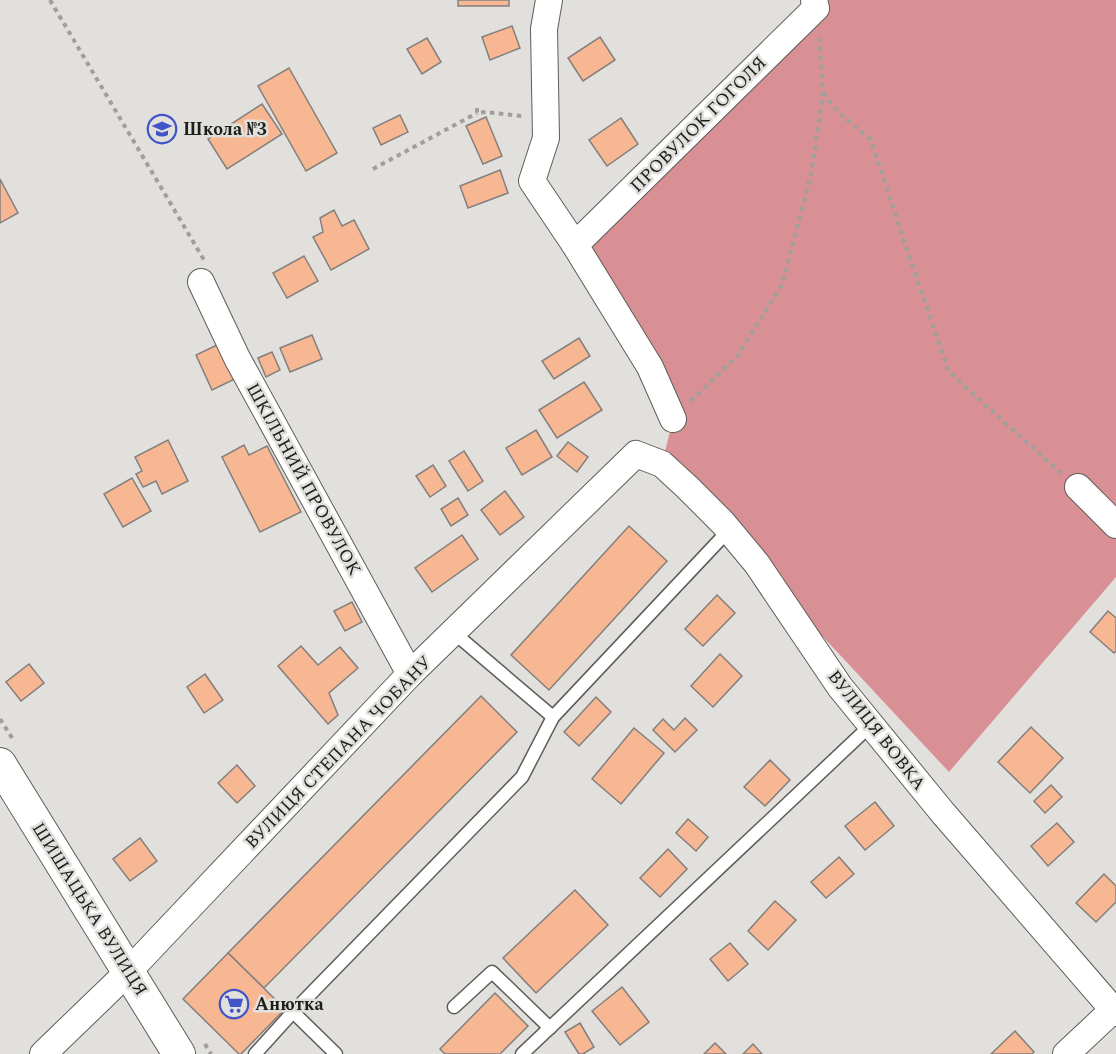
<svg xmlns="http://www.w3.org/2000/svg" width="1116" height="1054" font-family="Spectral,serif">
<rect width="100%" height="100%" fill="#e2e0dc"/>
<polygon fill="#d99094" points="814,0 1116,0 1116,577 949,772 662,464 673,419 575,245"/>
<g fill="#f7b793" stroke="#837f7d" stroke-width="1.5">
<rect x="458" y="0" width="51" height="6"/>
<polygon points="512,26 520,48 490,60 482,37"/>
<polygon points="600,37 615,60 583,81 568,58"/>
<polygon points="427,38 441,62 422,74 407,49"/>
<polygon points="289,68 337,153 306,171 258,86"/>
<polygon points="262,104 282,134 227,169 208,139"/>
<polygon points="400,115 408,132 381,145 373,128"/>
<polygon points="486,117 502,156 483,164 466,126"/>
<polygon points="621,118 638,144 607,166 589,140"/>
<polygon points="500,170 508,193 468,208 460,186"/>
<polygon points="0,179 18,213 0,223"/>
<polygon points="334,210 342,226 354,220 369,249 331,270 313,237 323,232 320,218"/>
<polygon points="304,256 318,281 287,298 273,273"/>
<polygon points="312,335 322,359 290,372 280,348"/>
<polygon points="579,338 590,356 554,379 542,361"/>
<polygon points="217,345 241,376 212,390 196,355"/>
<polygon points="272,352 280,370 266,377 258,358"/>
<polygon points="584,382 602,410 557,438 539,410"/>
<polygon points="536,430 552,457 522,475 506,448"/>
<polygon points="168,440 188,481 162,494 156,481 143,487 136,474 142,471 135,457"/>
<polygon points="568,442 588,457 577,472 557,456"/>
<polygon points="244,445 249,455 267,446 301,512 260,532 222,457"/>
<polygon points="464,451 483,481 468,491 449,461"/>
<polygon points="433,465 446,486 430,497 416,476"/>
<polygon points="132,478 151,511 123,527 104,494"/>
<polygon points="505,491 524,517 500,535 481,510"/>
<polygon points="458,498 468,515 451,526 441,509"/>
<polygon points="629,526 667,561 549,690 511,655"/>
<polygon points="462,535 478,559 432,592 415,568"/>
<polygon points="717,595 735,613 703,646 685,629"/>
<polygon points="352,602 362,622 345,631 334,611"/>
<polygon points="1108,611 1116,618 1116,651 1114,653 1090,632"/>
<polygon points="301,646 318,665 340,647 358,668 329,693 338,715 328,724 278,666"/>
<polygon points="720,654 742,676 713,707 691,686"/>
<polygon points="29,664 44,683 21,701 6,682"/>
<polygon points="205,674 223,700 204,713 187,687"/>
<polygon points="481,696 517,732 264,988 228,953"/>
<polygon points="596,697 611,712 579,746 564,732"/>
<polygon points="685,718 697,730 675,752 653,730 663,719 674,730"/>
<polygon points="1031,727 1063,758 1030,793 998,762"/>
<polygon points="634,728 664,753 621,804 592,779"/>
<polygon points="770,760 790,780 765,806 744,787"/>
<polygon points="237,765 255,786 237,803 218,783"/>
<polygon points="1051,785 1062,797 1045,813 1034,801"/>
<polygon points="875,802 894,826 865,850 845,826"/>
<polygon points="688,819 708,837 696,851 676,833"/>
<polygon points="1057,823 1074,842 1048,866 1031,846"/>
<polygon points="140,838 157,861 130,881 113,859"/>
<polygon points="668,849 687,869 660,897 640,878"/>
<polygon points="839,857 854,874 826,898 811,882"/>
<polygon points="1104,874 1116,886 1116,902 1096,922 1076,903"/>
<polygon points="575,890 608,925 536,993 503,958"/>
<polygon points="775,901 796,920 768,950 748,931"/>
<polygon points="730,943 748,964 728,981 710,959"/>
<polygon points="228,953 285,1009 241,1054 239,1054 183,999"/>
<polygon points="622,987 649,1022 620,1045 592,1011"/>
<polygon points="495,993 528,1026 500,1054 445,1054 440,1049"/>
<polygon points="580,1023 594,1047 583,1054 579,1054 565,1032"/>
<polygon points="1015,1031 1034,1052 1032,1054 991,1054"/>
<polygon points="715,1043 726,1054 704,1054"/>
<polygon points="753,1044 762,1054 743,1054"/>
</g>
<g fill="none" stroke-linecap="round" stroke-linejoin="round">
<g stroke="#5e5d59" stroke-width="15">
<g id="service">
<polyline points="453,632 553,717 729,530"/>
<polyline points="454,1007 492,972 550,1028"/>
<polyline points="293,1012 336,1054"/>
<polyline points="255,1054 293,1012 522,777 553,717"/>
<polyline points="522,1054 871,725"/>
</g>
</g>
<g stroke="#5e5d59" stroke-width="28">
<g id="minor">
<polyline points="549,0 544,29 546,138 532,181 575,245 650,367 673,419"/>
<polyline points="575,245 816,8 814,0"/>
<polyline points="201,282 237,358 410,674"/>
<polyline points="1078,487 1116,525"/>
<polyline points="43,1054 128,972 410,674 636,454 662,464 687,487 723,523 757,564 840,687 943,813 1116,1013"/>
<polyline points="1066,1054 1113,1010"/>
</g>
</g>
<g stroke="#5e5d59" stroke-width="34">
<polyline id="tertiary" points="0,764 179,1054"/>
</g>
<g stroke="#a09f9b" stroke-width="4" stroke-dasharray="4.5 4.5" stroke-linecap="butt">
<polyline points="50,0 204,260"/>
<polyline points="823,93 837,111 871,140 907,250 949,372 1061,473"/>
<polyline points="477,108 477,113 486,112 522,116"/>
<polyline points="373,169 477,113"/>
<polyline points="691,401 738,355 782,285 811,174 823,93 819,38"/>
<polyline points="0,719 14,741"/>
<polyline points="205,1044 211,1054"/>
</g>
<use href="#service" stroke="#fff" stroke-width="12"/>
<use href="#minor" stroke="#fff" stroke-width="26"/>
<use href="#tertiary" stroke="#fff" stroke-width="32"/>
</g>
<defs>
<g id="school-ring" transform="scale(1.5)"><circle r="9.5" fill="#e2e0dc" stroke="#4255c8" stroke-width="1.5"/><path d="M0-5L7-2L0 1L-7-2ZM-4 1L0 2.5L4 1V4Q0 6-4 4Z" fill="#4255c8"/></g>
<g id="supermarket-ring" transform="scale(1.5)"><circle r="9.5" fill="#e2e0dc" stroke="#4255c8" stroke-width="1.5"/><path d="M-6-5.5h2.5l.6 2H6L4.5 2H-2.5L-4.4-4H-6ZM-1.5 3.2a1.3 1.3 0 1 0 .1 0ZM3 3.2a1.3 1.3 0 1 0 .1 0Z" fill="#4255c8"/></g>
</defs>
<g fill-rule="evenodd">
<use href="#school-ring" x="162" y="129"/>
<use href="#supermarket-ring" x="234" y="1004"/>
</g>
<g text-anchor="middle" stroke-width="5" stroke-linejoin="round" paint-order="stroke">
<g font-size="18" fill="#1e1e1c" stroke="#e2e0dc">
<text transform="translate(698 124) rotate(-45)" y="6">ПРОВУЛОК ГОГОЛЯ</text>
<text transform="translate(304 479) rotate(61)" y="6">ШКІЛЬНИЙ ПРОВУЛОК</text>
<text transform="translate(877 730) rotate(52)" y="6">ВУЛИЦЯ ВОВКА</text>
<text transform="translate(338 752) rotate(-46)" y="6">ВУЛИЦЯ СТЕПАНА ЧОБАНУ</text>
<text transform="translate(90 909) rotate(58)" y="6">ШИШАЦЬКА ВУЛИЦЯ</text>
</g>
<g font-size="18" font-weight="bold" fill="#1e1e1c" stroke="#e2e0dc" text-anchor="start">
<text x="183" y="135">Школа №3</text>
<text x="255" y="1010">Анютка</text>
</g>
</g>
</svg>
